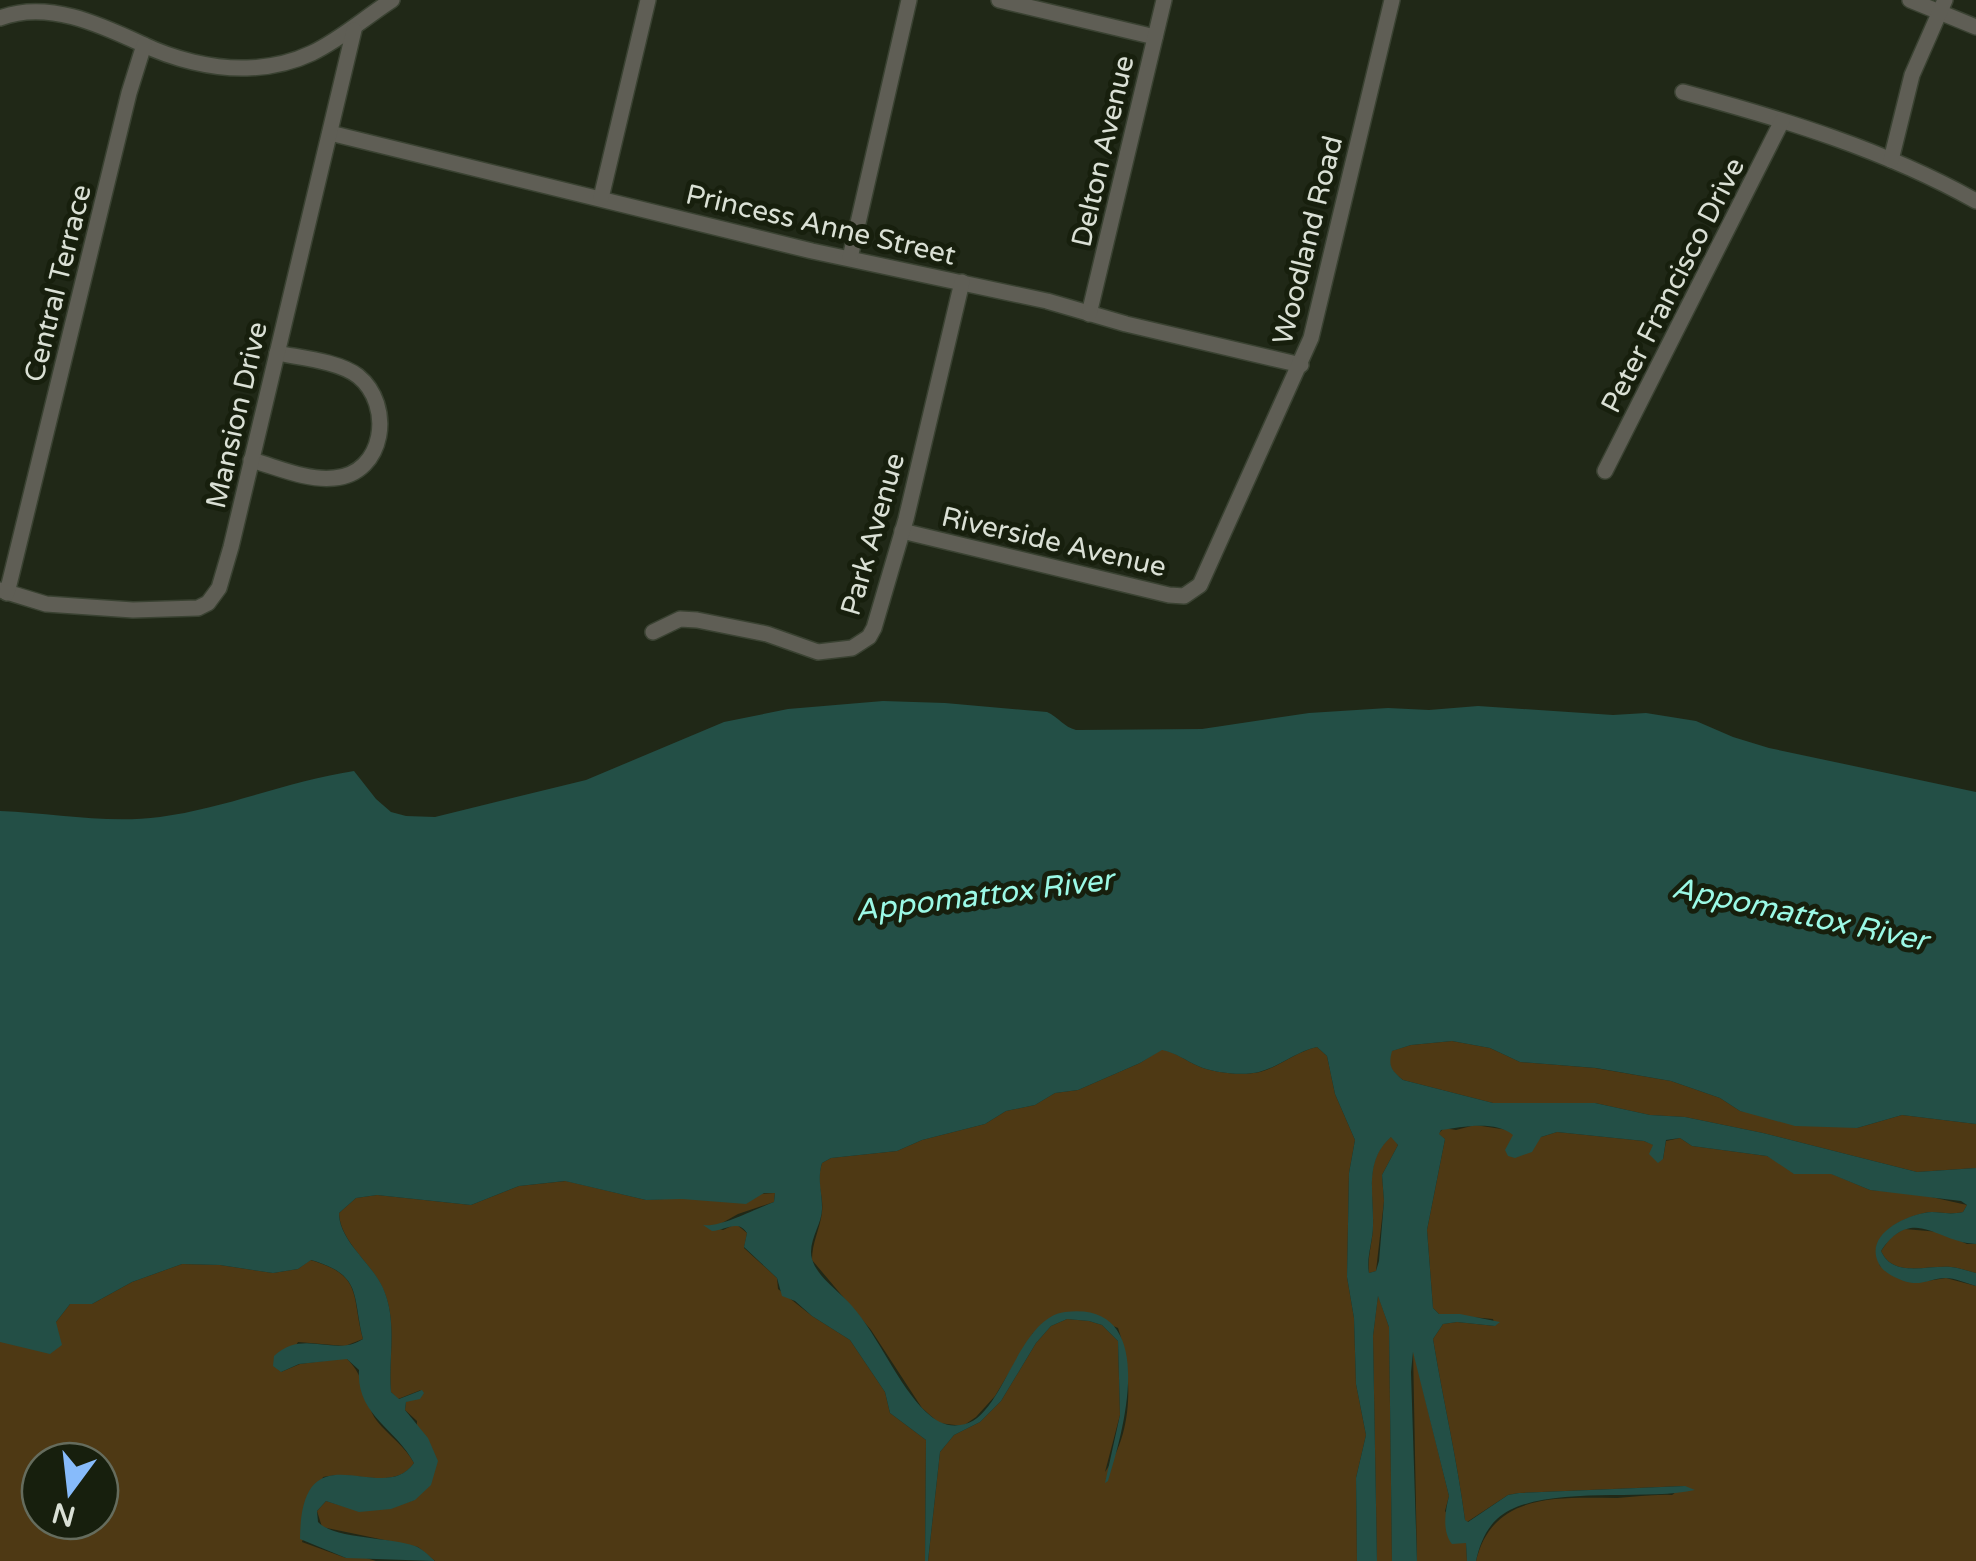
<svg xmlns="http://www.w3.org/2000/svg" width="1976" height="1561" font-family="'Varela Round',sans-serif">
<rect width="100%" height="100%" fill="#202817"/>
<g fill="#4e3914" fill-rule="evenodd">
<path d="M1452 1041 1490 1048 1520 1062 1595 1068 1671 1081 1720 1098 1740 1111 1857 1128 1902 1115 1976 1124V1168L1917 1172 1763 1133 1685 1117 1650 1115 1595 1103H1493L1403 1080C1390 1070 1388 1066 1391 1051L1411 1045Z"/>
<path d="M1317 1047 1327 1056 1335 1094 1355 1140 1349 1173 1347 1277 1354 1318 1356 1384 1366 1435 1356 1478 1357 1561H928L940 1452 954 1435 980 1422 1001 1401 1036 1343 1051 1326 1067 1319 1089 1321 1102 1325 1118 1341 1120 1415 1105 1472C1134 1432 1133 1373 1118 1328L1079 1312 1033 1333 995 1396 976 1417 963 1426 939 1423 922 1408 871 1330 812 1260C812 1242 820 1229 822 1212 824 1192 815 1186 822 1163L831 1158 897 1151 922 1140 985 1124 1006 1111 1035 1105 1055 1093 1078 1090 1140 1063 1162 1049C1176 1053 1185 1060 1198 1066 1213 1073 1243 1076 1260 1072 1281 1066 1295 1052 1317 1047Z"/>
<path d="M1475 1125 1508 1130 1514 1135 1541 1137 1557 1132 1644 1141 1654 1145 1663 1159 1666 1141 1680 1138 1692 1146 1767 1156 1805 1174 1817 1171 1832 1174 1870 1190 1918 1194 1967 1205 1963 1212C1946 1216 1937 1210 1924 1213 1896 1220 1870 1235 1880 1266L1914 1283 1946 1278 1976 1286V1561H1476C1493 1491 1560 1498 1617 1498 1636 1497 1653 1494 1672 1495L1684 1486 1519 1493 1508 1495 1467 1522 1465 1520C1457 1459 1443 1400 1433 1339L1443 1324 1457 1322 1495 1326 1493 1319 1439 1314 1433 1308 1427 1230 1445 1139 1438 1134 1444 1128 1456 1130Z"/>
<path d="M1392 1136 1398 1145 1382 1175 1384 1201 1376 1271 1369 1273C1367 1257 1373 1241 1373 1225 1374 1194 1363 1159 1392 1136Z"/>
<path d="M566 1181 646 1200 775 1193 774 1202 738 1214 715 1227 707 1225 723 1230 736 1224 747 1233 744 1248 777 1278 778 1289 812 1316 850 1340 885 1392 890 1413 926 1440 925 1561H435L418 1547 322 1527 317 1511 326 1501C362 1513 379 1513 414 1500L417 1421 405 1410 406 1402 421 1390 398 1399 391 1392C388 1357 398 1322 383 1289 372 1263 340 1242 339 1213L356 1198 377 1195 471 1205 519 1186Z"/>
<path d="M1904 1229 1940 1232 1967 1244H1976V1273C1968 1271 1959 1268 1951 1267 1926 1265 1893 1278 1881 1251L1891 1237Z"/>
<path d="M310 1260C364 1275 351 1296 363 1339L345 1346 298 1342 281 1372 300 1364 346 1358C368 1378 362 1401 377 1421 389 1436 405 1446 414 1463 394 1492 354 1469 323 1477L302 1542 346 1558 360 1556 376 1561H0V1342H8L56 1322 70 1304H92L132 1282 182 1264 220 1265 273 1273 298 1269ZM40 1461H100V1521H40Z"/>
<polygon points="1378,1295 1389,1327 1392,1561 1377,1561 1373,1336"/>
<polygon points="1413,1349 1449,1496 1445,1511 1466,1543 1467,1561 1417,1561"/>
</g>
<path fill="#234f46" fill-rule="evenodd" d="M883 701 945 703 1047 712C1058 717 1064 727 1076 730L1202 729 1309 713 1388 708 1429 710 1478 706 1613 715 1646 713 1696 721 1733 737 1769 748 1976 792V1124L1902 1115 1857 1128 1795 1126 1740 1111 1720 1098 1671 1081 1596 1068 1520 1062 1490 1048 1452 1041 1411 1045 1392 1051C1388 1066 1391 1070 1403 1080L1493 1103H1595L1650 1115 1685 1117 1763 1133 1917 1172 1976 1168V1244C1937 1243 1913 1204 1881 1251 1893 1278 1926 1265 1951 1267 1959 1268 1968 1271 1976 1273V1286C1966 1283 1955 1278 1945 1278 1935 1278 1924 1284 1913 1283 1903 1282 1884 1274 1879 1264 1864 1236 1902 1217 1924 1213 1937 1210 1946 1216 1963 1212L1967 1205 1961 1201 1870 1190 1831 1174H1794L1767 1156 1692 1146 1680 1138 1666 1140 1663 1159 1658 1163 1649 1154 1653 1145 1644 1141 1557 1132 1541 1137 1532 1152 1515 1158 1508 1156 1505 1150 1513 1135C1495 1120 1462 1127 1441 1130L1439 1134 1445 1139 1427 1230 1433 1308 1439 1314H1460L1500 1322 1495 1326 1457 1322 1443 1324 1433 1339C1443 1400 1457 1459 1465 1520L1468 1522 1508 1495 1519 1493 1685 1486 1695 1490C1643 1502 1536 1483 1497 1519 1485 1530 1479 1547 1476 1561H1467L1466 1543 1452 1544C1442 1532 1445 1511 1449 1496L1413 1352 1411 1372 1417 1561H1392L1389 1327 1378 1296 1373 1336 1377 1561H1357L1356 1478 1366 1435 1356 1384 1354 1318 1347 1277 1349 1173 1355 1140 1335 1094 1327 1056 1317 1047C1295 1052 1281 1066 1259 1072 1243 1076 1213 1073 1198 1066 1185 1060 1176 1053 1162 1050L1140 1063 1078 1090 1055 1093 1035 1105 1006 1111 985 1124 922 1140 897 1151 831 1158 822 1163C817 1180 822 1190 822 1207 823 1224 807 1241 812 1259 817 1277 840 1292 852 1306 879 1337 898 1385 926 1412 936 1421 946 1427 960 1425 1003 1422 1016 1318 1065 1312 1160 1300 1124 1430 1108 1481L1105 1483 1120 1415 1118 1341 1102 1325 1089 1321 1067 1319 1051 1326 1036 1343 1001 1401 980 1422 954 1435 940 1452 928 1561H925L926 1440 890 1413 885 1392 850 1340 812 1316 795 1301 782 1296 777 1278 744 1247 747 1233C738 1219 726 1230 712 1231L703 1225C720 1228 755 1209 774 1202L775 1193H764L746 1204 682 1199 646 1200 565 1181 519 1186 471 1205 377 1195 356 1198 339 1213C339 1241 372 1263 383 1288 398 1322 388 1357 391 1392L399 1399 422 1390 424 1393 420 1399 406 1402 405 1410 428 1438 438 1461 431 1485 415 1500 391 1509 359 1512 326 1501 317 1511 318 1522C333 1539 390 1537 415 1546 423 1549 429 1556 435 1561L346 1558 300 1539C301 1423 382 1509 414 1463 396 1428 356 1415 359 1370L347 1359 299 1364 281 1372 273 1366 274 1356C304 1328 334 1358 363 1339 352 1295 363 1275 311 1260L298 1269 273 1273 220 1265 182 1264 132 1282 92 1304H70L56 1322 62 1345 50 1354 0 1342V811C53 813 107 824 160 817 227 808 288 781 354 771L376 799 391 812 406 816 435 817 586 780 724 722 788 709ZM1391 1137 1398 1145 1382 1175 1384 1201 1379 1261 1376 1271 1369 1273C1366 1258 1373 1241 1373 1226 1374 1193 1364 1161 1391 1137Z"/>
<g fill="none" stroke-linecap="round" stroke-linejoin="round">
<g stroke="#3a4232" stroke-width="18">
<g id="street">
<polyline points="999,0 1155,37"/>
<polyline points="1910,0 1976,27"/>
<path d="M0 18C47 0 99 24 142 44 173 59 212 69 247 68 314 66 342 33 392 0"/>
<path d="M1683 92C1783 119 1885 150 1976 201"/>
<polyline points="330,133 812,251 1047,301 1126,324 1301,365"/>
<polyline points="1891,160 1912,75 1945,0"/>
<polyline points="601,198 648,0"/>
<polyline points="850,258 909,0"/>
<polyline points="1089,314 1164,0"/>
<path d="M251 460C277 467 307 481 334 478 385 474 394 405 358 376 338 361 301 358 277 353"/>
<polyline points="1605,471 1782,121"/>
<polyline points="902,531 1169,595 1184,596 1200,585 1311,338 1392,0"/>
<polyline points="0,590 46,604 133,610 198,608 208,603 219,588 231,547 354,30"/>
<polyline points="7,593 129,93 144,45"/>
<polyline points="653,632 680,619 697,620 767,634 818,652 852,648 869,637 874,628 906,519 962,282"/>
</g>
</g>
<use href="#street" stroke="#5f5e55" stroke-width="15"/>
</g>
<g text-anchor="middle" stroke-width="10" stroke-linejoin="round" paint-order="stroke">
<g font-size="28" fill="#dae0d5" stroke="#171f0d">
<text transform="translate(1102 151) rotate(-77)" y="10">Delton Avenue</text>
<text transform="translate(821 224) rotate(13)" y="10">Princess Anne Street</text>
<text transform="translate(1307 240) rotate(-76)" y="10">Woodland Road</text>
<text transform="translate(57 283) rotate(-76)" y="10">Central Terrace</text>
<text transform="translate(1672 285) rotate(-63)" y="10">Peter Francisco Drive</text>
<text transform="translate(236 415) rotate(-77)" y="10">Mansion Drive</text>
<text transform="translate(872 534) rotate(-74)" y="10">Park Avenue</text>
<text transform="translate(1054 541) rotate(13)" y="10">Riverside Avenue</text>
</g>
<g font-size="30" font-style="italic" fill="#9bf9e6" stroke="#171f0d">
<text transform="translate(984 895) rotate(-7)" y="10">Appomattox River</text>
<text transform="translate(1800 914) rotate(12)" y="10">Appomattox River</text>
</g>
</g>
<g transform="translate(70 1491) rotate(195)"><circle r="48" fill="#171f0d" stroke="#656c5d" stroke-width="2.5"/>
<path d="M0-8L18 38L0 25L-18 38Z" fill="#87bbfb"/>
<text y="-15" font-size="28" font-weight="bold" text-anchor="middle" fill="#dae0d5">N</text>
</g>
</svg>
